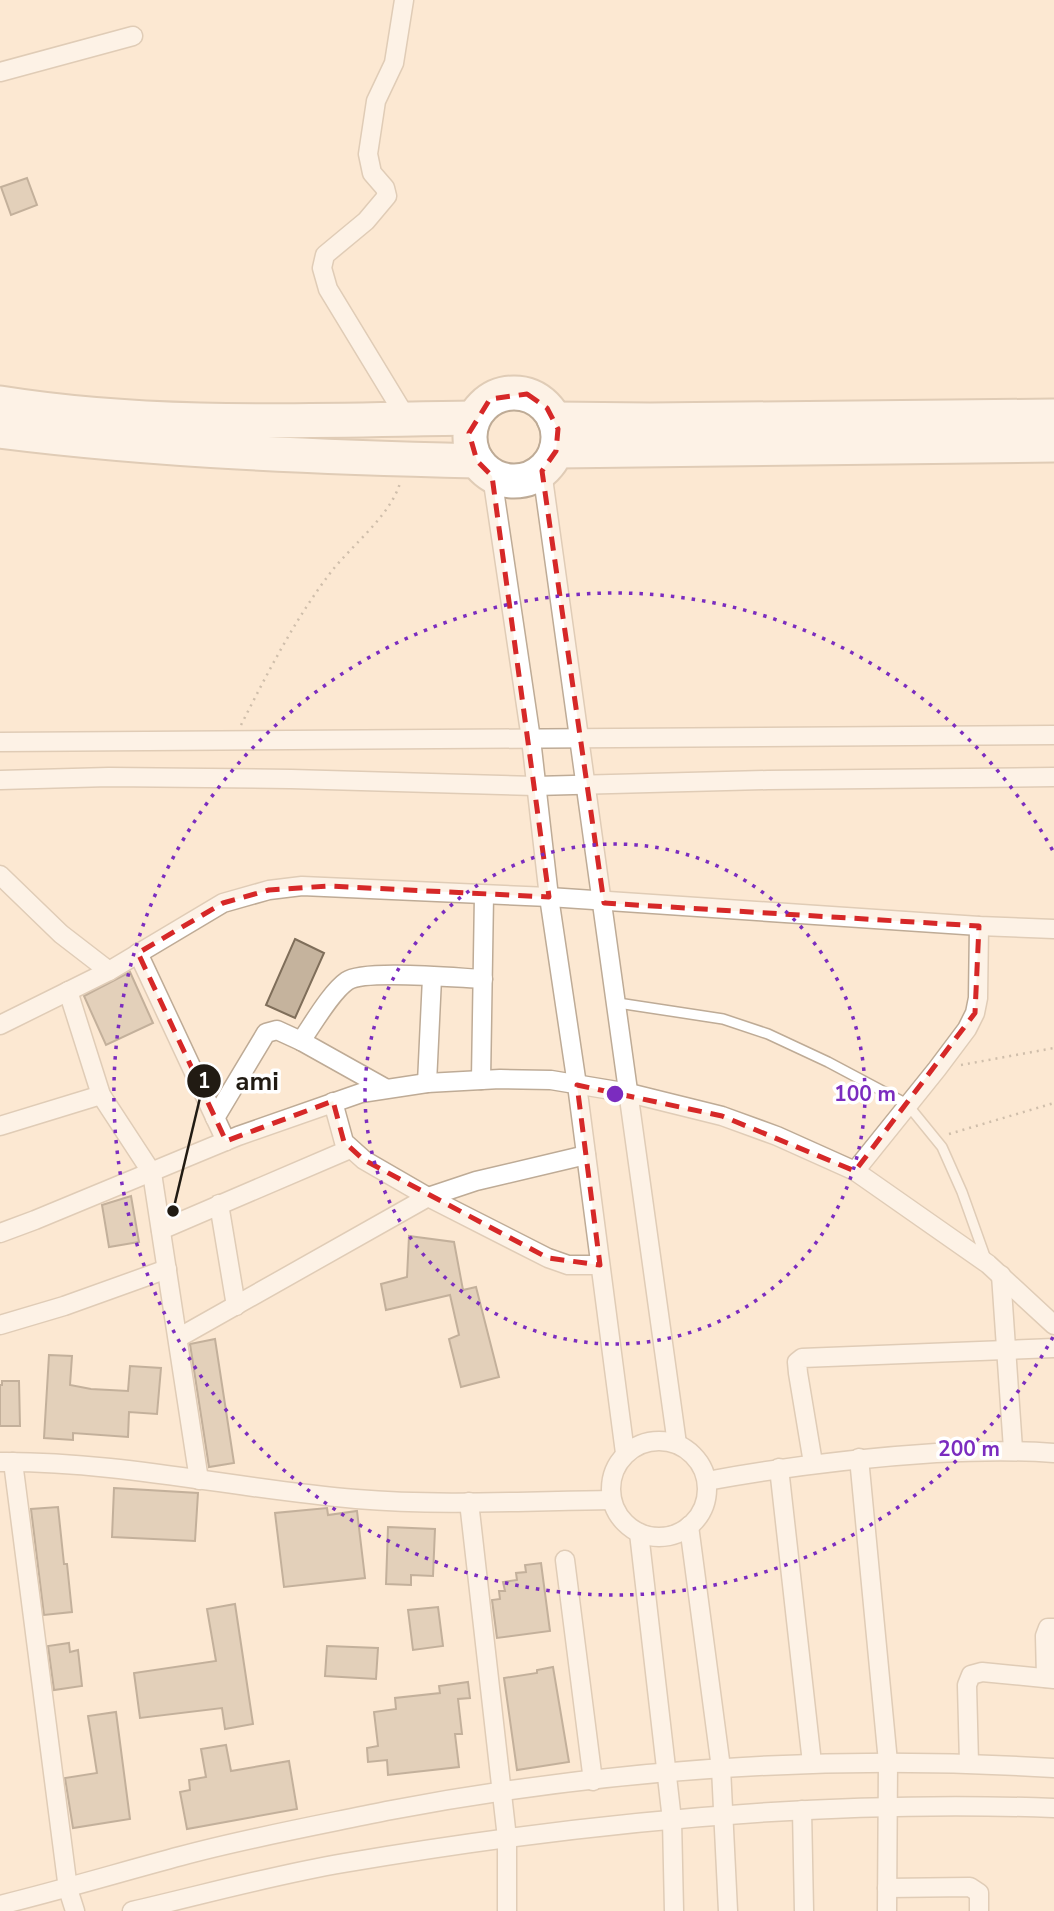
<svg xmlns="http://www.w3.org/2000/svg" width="1054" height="1911" font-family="'Nunito Sans',sans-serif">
<rect width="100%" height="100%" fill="#fce8d2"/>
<g fill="#c5b39d" stroke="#7f6e5a" stroke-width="2">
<polygon points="27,178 37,205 11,215 1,187"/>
<polygon points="295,939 324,953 295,1018 266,1005"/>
<polygon points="130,972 153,1023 106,1045 84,996"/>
<polygon points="131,1196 139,1242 109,1247 102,1205"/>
<polygon points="409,1236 454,1242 463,1290 476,1287 499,1377 461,1387 449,1339 459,1335 450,1295 386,1310 381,1284 407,1277"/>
<polygon points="215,1339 234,1463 209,1467 190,1344"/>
<polygon points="49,1355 72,1356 70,1385 91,1389 128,1391 130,1366 161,1368 157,1414 129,1412 128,1437 73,1433 73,1440 44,1438"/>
<polygon points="2,1381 19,1381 20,1426 0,1426 0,1385 2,1385"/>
<polygon points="114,1488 198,1493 195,1541 112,1537"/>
<polygon points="58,1507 64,1564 67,1564 72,1612 44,1615 31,1509"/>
<polygon points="327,1508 328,1515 357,1511 365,1578 284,1587 275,1513"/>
<polygon points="388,1527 435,1529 433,1576 411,1575 411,1585 386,1584"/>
<polygon points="541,1563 550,1631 497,1638 492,1600 500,1599 499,1591 505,1591 503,1582 517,1580 516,1573 526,1572 525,1565"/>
<polygon points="235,1604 253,1724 225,1729 222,1708 140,1718 134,1673 216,1661 207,1609"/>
<polygon points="438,1607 443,1646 413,1650 408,1610"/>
<polygon points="69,1643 70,1652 78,1650 82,1686 54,1690 48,1646"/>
<polygon points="327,1646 378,1648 376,1679 325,1676"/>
<polygon points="553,1667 569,1762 517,1770 504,1678 537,1673 537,1670"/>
<polygon points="468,1682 470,1698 458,1699 462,1734 455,1734 459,1767 388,1775 387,1760 368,1762 367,1748 378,1746 374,1712 396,1709 395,1698 440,1693 439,1686"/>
<polygon points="116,1712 130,1819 73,1828 65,1778 97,1773 88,1716"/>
<polygon points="226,1745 231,1771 289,1761 297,1809 187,1829 180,1792 190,1790 189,1780 206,1777 201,1749"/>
</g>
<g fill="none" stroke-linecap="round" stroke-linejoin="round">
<g stroke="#beab96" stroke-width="12">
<polyline id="lane" points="618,1003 723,1019 768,1034 828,1062 907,1104 942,1147 962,1192 987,1262"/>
</g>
<g stroke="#beab96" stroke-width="21">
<g id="street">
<polyline points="404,0 394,63 376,101 368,154 372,173 385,188 387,196 366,221 325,255 322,268 328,289 407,419"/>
<polyline points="0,72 133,36"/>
<polyline points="542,471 677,1444"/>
<polyline points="492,476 531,739 549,897 577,1085 625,1453"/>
<polyline points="0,742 1054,735"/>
<polyline points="0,780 109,777 291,779 535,786 768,780 1054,777"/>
<polyline points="0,875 61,934 109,971"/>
<polyline points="138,953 226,1141"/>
<polyline points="68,991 101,1095 152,1173 199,1480"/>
<polyline points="0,1025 109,971 223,903 269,890 302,886 549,897 979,926 1054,929"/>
<polyline points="481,1080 484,895"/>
<polyline points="427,1083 432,978"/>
<path d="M385 1088 301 1041C313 1024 331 992 347 981 364 969 458 978 483 979"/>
<polyline points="333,1102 344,1142 364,1160 428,1197 548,1258 568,1265 600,1265"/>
<polyline points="215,1118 266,1033 277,1030 301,1041"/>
<polyline points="0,1126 101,1095"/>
<polyline points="855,1171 937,1069 967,1029 975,1013 978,998 979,926"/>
<polyline points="219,1204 236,1306"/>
<polyline points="161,1230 350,1149"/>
<polyline points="0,1233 35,1220 238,1136 361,1093 427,1083 500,1079 551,1080 629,1093 722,1116 777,1136 855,1171 988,1264 1054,1325"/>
<polyline points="1001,1275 1013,1449"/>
<polyline points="0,1325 64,1306 167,1269"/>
<polyline points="178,1338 428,1197 476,1181 586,1155"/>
<circle cx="659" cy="1489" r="48"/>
<polyline points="859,1458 888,1762 887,1911"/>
<path d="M0 1462C119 1461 237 1489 356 1499 440 1506 527 1501 612 1500"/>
<polyline points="13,1462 68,1889 75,1911"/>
<polyline points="813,1463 798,1373 797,1362 802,1358 1054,1348"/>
<polyline points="779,1468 812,1763"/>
<path d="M707 1481C783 1467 858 1458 936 1453 976 1451 1014 1450 1054 1453"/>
<polyline points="469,1502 507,1838 507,1911"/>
<polyline points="689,1526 721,1768 728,1911"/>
<polyline points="639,1533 672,1820 674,1911"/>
<polyline points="565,1560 593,1781"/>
<polyline points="1046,1678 1045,1636 1048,1628 1054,1628"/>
<polyline points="969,1763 967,1685 971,1675 982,1672 1054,1679"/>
<polyline points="802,1810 804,1911"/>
<polyline points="887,1888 970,1887 979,1893 979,1911"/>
<path d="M0 1905C61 1890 121 1872 181 1856 247 1838 319 1825 386 1811 605 1769 831 1754 1054 1768"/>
<path d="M132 1911C202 1895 273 1875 344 1863 578 1823 816 1799 1054 1808"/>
</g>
</g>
<g stroke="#beab96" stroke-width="37">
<g id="highway">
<circle cx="514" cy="437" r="44"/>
<path d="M0 403C156 428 316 420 473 418"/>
<polyline points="554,419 650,420 1054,416"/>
<path d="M0 431C158 451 318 457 477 461"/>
<polyline points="556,451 1054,445"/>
</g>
</g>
<g stroke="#9a8d7d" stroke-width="2.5" stroke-dasharray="2 5" stroke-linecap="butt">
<path d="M241 725C268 672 295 619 331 572 352 545 390 516 400 483"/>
<polyline points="961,1065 1054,1048"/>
<polyline points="949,1134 1054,1103"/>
</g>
<use href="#lane" stroke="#fff" stroke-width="9"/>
<use href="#street" stroke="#fff" stroke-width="18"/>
<use href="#highway" stroke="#fff" stroke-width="33"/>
</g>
<path d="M0 0H1054V1911H0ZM527 394 547 408 558 429 556 451 542 471 604 903 979 926 975 1013 855 1171 722 1116 577 1085 600 1265 548 1258 364 1160 344 1142 333 1101 226 1141 138 953 223 903 269 890 328 886 549 897 492 476 477 461 469 433 490 399Z" fill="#fce8d2" fill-opacity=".55" fill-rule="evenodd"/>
<path fill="none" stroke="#d62828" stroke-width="5" stroke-dasharray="14 9" stroke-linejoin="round" d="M527 394 547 408 558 429 556 451 542 471 604 903 979 926 975 1013 855 1171 722 1116 577 1085 600 1265 548 1258 364 1160 344 1142 333 1101 226 1141 138 953 223 903 269 890 328 886 549 897 492 476 477 461 469 433 490 399Z"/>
<g fill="none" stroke="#7b2cbf" stroke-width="3.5" stroke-dasharray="3.5 7">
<circle cx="615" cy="1094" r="250"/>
<path d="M1053 1337A501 501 0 1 1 1053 851"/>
</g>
<circle cx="615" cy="1094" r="10" fill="#7b2cbf" stroke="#fff" stroke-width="3.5"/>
<g font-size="21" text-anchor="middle" font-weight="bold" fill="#7b2cbf" stroke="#fff" stroke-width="7" stroke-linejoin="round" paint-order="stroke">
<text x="865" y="1101">100 m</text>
<text x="969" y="1456">200 m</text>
</g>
<path fill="none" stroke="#211b13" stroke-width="2.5" d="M173 1211L204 1081"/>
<g fill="#211b13" stroke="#fff" stroke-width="2.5">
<circle cx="173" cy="1211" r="7"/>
<circle cx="204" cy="1081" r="18"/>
</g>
<g font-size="21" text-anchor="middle" font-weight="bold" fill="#fff">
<text x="204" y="1088">1</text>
</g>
<g font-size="26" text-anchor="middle" font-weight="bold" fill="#211b13" stroke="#fff" stroke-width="7" stroke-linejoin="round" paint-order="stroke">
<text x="257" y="1090">ami</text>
</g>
</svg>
